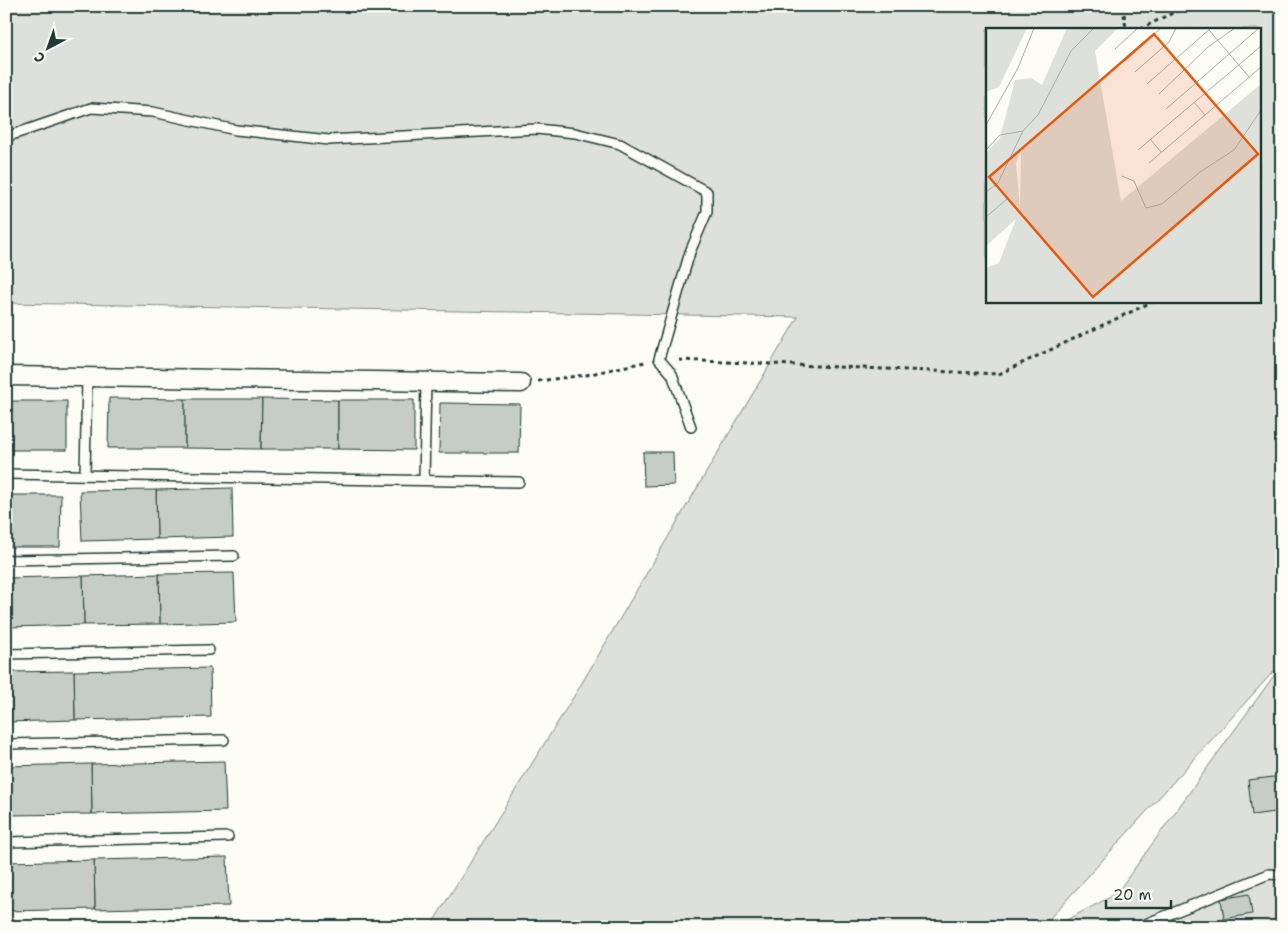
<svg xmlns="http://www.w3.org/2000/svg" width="1288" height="933" font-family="'Shantell Sans',sans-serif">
<rect width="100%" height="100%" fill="#fdfcf7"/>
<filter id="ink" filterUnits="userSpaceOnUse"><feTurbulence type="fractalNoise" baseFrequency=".02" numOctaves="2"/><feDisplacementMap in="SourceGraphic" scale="10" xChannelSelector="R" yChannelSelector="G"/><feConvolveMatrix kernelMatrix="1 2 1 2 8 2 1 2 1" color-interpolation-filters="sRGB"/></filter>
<g filter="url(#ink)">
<path fill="#dde0db" stroke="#7e8e88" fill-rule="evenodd" d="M6 6H1282V927H1053L1116 894 1278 670 1272 673 1042 927H430L576 693 798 317 6 303ZM987 29H1259V301H987Z"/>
<g fill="#c6cdc7" stroke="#1f3d34">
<polygon points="109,398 185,399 185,448 108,448"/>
<polygon points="185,399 262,399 261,449 185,448"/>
<polygon points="262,399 338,400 338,449 261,449"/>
<polygon points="338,400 414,400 414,450 338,449"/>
<rect x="6" y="401" width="61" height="49"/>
<polygon points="440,403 520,404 519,453 439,453"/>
<polygon points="643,452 673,452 674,485 644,486"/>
<polygon points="232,488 233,537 157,539 156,490"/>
<polygon points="156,490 157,539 82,541 80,491"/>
<polygon points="6,495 61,495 60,547 6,547"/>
<polygon points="234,573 236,622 160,624 159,574"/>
<polygon points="159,574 160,624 84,625 83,576"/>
<polygon points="83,576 84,625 9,627 7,578"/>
<polygon points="210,668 211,717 75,720 74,671"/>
<polygon points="74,671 75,720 6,722 6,672"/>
<polygon points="224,761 226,811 92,814 91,764"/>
<polygon points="91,764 92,814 6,815 6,766"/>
<polygon points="1282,776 1282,811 1252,815 1248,780"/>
<polygon points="227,857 229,906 95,909 94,860"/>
<polygon points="94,860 95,909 6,911 6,862"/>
<polygon points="1249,894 1252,914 1224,919 1221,899"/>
</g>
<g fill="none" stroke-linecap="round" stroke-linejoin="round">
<g stroke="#1f3d34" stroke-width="12">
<g id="lane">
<polyline points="6,137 91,108 153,112 236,130 329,140 537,129 575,133 620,144 707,192 707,212 690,252 659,359 672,374 691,427"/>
<polyline points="6,474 519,482"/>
<polyline points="85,475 87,377"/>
<polyline points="424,480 426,382"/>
<polyline points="6,560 234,556"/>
<polyline points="6,654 209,650"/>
<polyline points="6,744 224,740"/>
<polyline points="6,842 228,837"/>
<polyline points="1138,927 1269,874 1282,875"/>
</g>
</g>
<g stroke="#1f3d34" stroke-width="21">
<polyline id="street" points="6,376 521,383"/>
</g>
<g stroke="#1f3d34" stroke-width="3" stroke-dasharray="4 4" stroke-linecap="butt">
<polyline points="1123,6 1126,29"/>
<polyline points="1140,29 1187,6"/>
<polyline points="679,360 999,374 1154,301"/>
<polyline points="538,381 586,375 645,362"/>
</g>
<use href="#lane" stroke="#fdfcf7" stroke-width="9"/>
<use href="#street" stroke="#fdfcf7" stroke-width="18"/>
</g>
</g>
<g transform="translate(986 28)">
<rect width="275" height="275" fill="#fdfcf7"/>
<path d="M0 0H41L13 59 0 64ZM81 0H132L109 23 135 173 275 56V275H0V240L13 235 30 191 0 218V125L14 110 29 52 45 50 56 57ZM35 122 34 180 30 135Z" fill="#dde0db" fill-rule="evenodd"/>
<path fill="none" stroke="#a4b0a9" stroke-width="1" d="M223 2 263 49M129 21 152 0M139 33 175 0M200 41 210 53M149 44 183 14 190 0M161 56 225 0M173 66 222 19 249 0M208 74 219 87M180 81 273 0M0 97 32 40 48 0M164 111 175 124M0 122 14 107 37 103 52 87 85 23 108 0M152 122 275 18M163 135 275 39M136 148 148 153 160 180 176 176 214 144 248 122 275 82M0 164 12 155 37 103M0 189 21 171"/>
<path fill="#e8590c" fill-opacity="0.15" stroke="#e8590c" stroke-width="2.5" d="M168 6 272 126 107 269 3 149Z"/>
<rect width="275" height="275" fill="none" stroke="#1f3d34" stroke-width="2.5"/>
</g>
<rect width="1288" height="933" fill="none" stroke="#fdfcf7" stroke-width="25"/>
<rect x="12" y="12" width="1263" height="908" fill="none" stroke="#1f3d34" stroke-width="2" filter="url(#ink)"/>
<g transform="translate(48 48) rotate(221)" stroke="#fdfcf7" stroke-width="4" paint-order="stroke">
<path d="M0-4L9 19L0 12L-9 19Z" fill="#1f3d34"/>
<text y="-8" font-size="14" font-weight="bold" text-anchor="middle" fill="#1f3d34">С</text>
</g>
<path d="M1106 900v8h65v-8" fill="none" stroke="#1f3d34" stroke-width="2.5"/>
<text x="1113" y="900" font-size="15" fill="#1f3d34" stroke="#fdfcf7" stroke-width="4" paint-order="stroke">20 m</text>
</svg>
